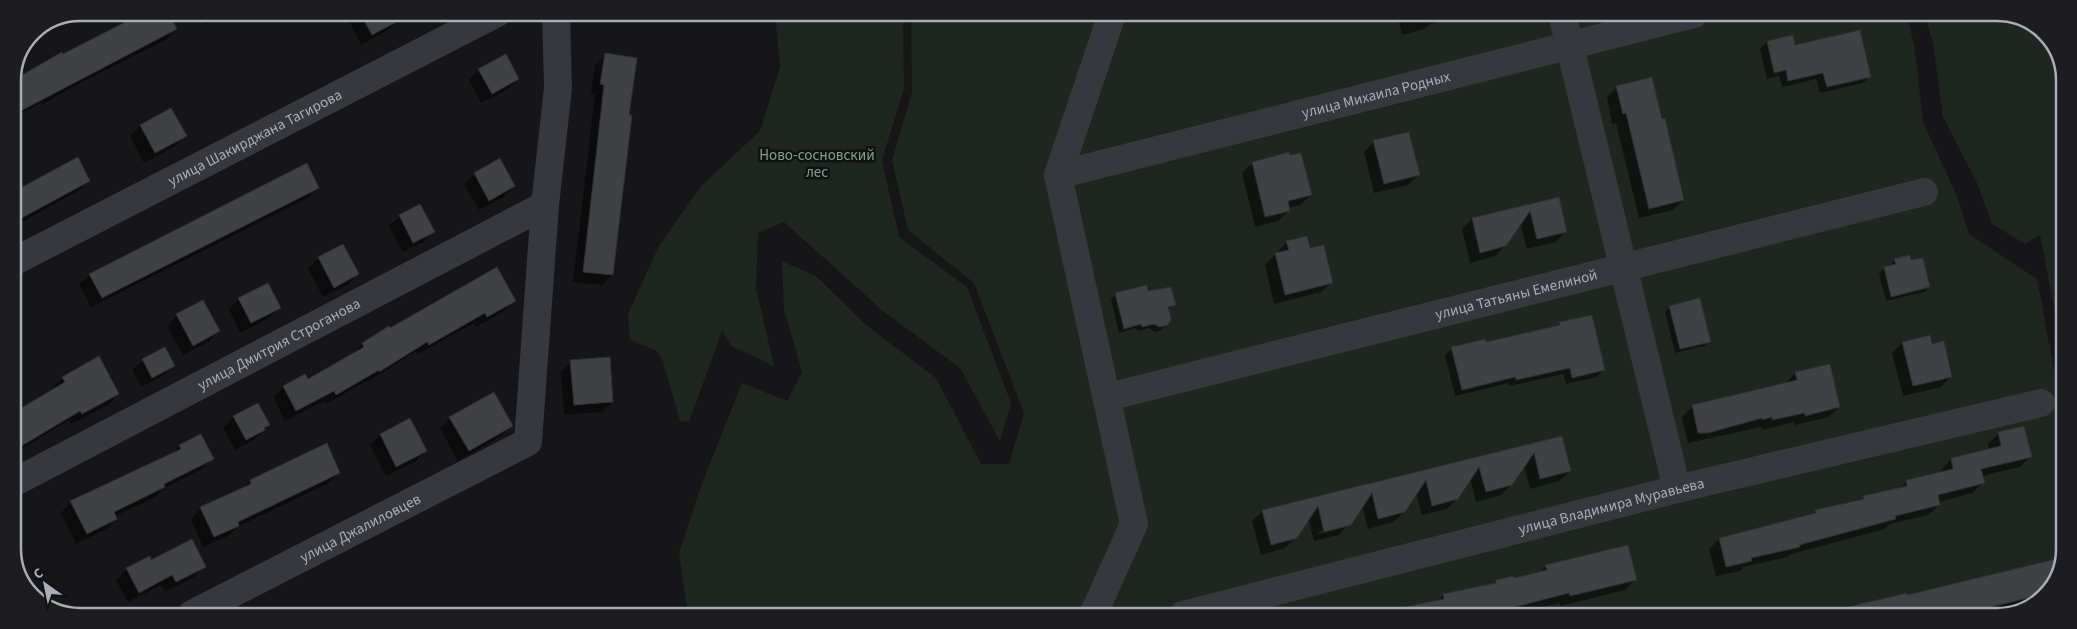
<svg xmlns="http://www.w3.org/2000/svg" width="2077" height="629" font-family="'Source Sans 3',sans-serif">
<rect width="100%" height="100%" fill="#161618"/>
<g fill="#1e261f">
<polygon points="775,13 903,14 904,89 882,160 899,237 967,287 1011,403 1000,441 960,368 883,311 784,222 758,233 756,288 774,366 731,346 722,331 689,422 680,421 663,361 657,351 630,340 628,314 659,246 701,186 760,131 780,67"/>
<polygon points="911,14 1907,15 1915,50 1923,122 1957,196 1969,234 2037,279 2063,417 2062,567 2038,603 1997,616 688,615 679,553 701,486 742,383 787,401 802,372 784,309 782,261 816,276 866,325 936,378 981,464 1009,464 1024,413 974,283 908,230 892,160 912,92"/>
<polygon points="1925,15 2015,15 2048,36 2064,75 2063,354 2040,235 2025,244 1992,224 1977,183 1943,117 1933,44"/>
</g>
<g fill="#0007">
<polygon points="146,13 168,13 176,29 166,40 76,85 43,104 42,102 13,118 13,82"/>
<polygon points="200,13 228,13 205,24"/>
<polygon points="351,13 394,13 398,20 388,30 361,45 347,17"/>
<polygon points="1397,14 1488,14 1458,22 1457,18 1430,24 1424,29 1402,35"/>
<polygon points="1792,36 1795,46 1869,77 1863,83 1820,93 1816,79 1782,87 1779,76 1767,79 1760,49 1767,42"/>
<polygon points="605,55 612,275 602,285 573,282 595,95 591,94 595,65"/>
<polygon points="479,70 518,79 508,89 481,103 469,80"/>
<polygon points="1617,87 1683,200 1673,210 1639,218 1616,123 1612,124 1607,97"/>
<polygon points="171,110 185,136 175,146 144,163 130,136 140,126"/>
<polygon points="1374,141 1418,175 1408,185 1374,193 1364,152"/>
<polygon points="77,159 89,181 78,191 13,227 13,193"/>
<polygon points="1252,163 1311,195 1300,205 1288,208 1289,211 1278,221 1255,227 1242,173"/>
<polygon points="475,174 514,186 504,197 479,210 464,184"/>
<polygon points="318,188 308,198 91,307 79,285 90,275"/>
<polygon points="1558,198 1566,231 1556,242 1527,249 1520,223 1505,246 1495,256 1470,263 1462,229 1472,219"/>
<polygon points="400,216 433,232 423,242 403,252 389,226"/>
<polygon points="1287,242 1309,249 1332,282 1321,292 1274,304 1265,265"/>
<polygon points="319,258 358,274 347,285 323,297 308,268"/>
<polygon points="1895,260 1910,262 1929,287 1924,292 1886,301 1879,273 1884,268 1890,267 1890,265"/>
<polygon points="1148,293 1174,304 1168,310 1167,325 1161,330 1155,332 1149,328 1137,331 1136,328 1119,333 1111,299 1116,294"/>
<polygon points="239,299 279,308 269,318 240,333 229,309"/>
<polygon points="514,300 504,311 476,327 474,323 418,354 416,351 369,381 368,380 326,404 324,401 285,421 273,397 284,387 307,381 352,355 362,344 389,328 390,330"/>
<polygon points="1670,307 1709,341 1704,346 1675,353 1665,312"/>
<polygon points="177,315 218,331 208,342 183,355 167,326"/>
<polygon points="1560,324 1603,370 1597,377 1566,384 1563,374 1509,386 1509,383 1455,396 1445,355 1452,348 1485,343 1556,327"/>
<polygon points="1902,343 1931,346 1951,376 1941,387 1903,396 1892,353"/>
<polygon points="143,360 173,366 163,376 141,387 132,370"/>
<polygon points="571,362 612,402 602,412 564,415 561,372"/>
<polygon points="1795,373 1839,407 1829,417 1795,425 1794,422 1762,430 1761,427 1688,443 1682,417 1692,407 1785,384"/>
<polygon points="63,378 118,394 108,405 71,424 69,420 13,454 13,414 53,390 52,388"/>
<polygon points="234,417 269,424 254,440 235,450 223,428"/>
<polygon points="450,418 511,426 501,436 458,461 440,428"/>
<polygon points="2023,427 2030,457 2020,467 1982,476 1983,482 1973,493 1938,502 1939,505 1928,515 1890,524 1885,529 1791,554 1788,557 1743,567 1740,571 1716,576 1709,549 1719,539 1812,515 1816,511 1899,489 1907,481 1942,473 1941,470 1951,459 1989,450 1988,444 1998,434"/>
<polygon points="380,435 425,451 415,462 386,476 370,445"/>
<polygon points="1561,438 1570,471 1559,481 1530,489 1524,465 1511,485 1501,495 1476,502 1470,479 1458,498 1447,509 1422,515 1416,492 1404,512 1393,522 1368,529 1362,505 1347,526 1347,524 1318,532 1319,534 1346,527 1339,535 1314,541 1308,518 1296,537 1285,548 1261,555 1252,521 1263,511"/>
<polygon points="180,446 212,458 202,469 162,489 154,498 115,516 116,519 106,529 76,544 61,513 71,502 172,454"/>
<polygon points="298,460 339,473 329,483 237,527 228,536 203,547 191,519 201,508 242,490 250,481"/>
<polygon points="151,561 204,566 194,577 165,592 161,585 128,602 116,580 127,569"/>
<polygon points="1546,566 1635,580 1625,590 1560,606 1559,603 1508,616 1373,616 1407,606 1408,608 1437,602 1443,595 1493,585 1496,581 1539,573"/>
<polygon points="2058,573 2038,603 1983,616 1814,616 1906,594 1906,596"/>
</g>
<g fill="#404145" stroke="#303034">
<polygon points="143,13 169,13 177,29 13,115 12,81 62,52 63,54"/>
<polygon points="360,13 413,13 372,35"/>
<polygon points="1860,30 1871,77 1827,87 1823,73 1788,81 1786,70 1774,73 1767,41 1793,35 1795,45"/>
<polygon points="605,53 637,58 629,115 632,115 613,275 583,272 604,85 600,84"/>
<polygon points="506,54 519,79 492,94 478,69"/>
<polygon points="1652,77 1662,119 1665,118 1684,200 1649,209 1626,113 1623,114 1616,86"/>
<polygon points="171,108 187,136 155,153 140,125"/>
<polygon points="1409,132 1420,175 1384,184 1373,140"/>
<polygon points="1289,152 1290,155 1301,153 1312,195 1288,201 1290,211 1265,217 1252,162"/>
<polygon points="78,157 90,181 18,220 13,210 13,192"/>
<polygon points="500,158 515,186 489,201 474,173"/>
<polygon points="307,163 319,188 102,298 89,274"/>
<polygon points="1559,197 1567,232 1537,239 1530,211 1506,246 1480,253 1472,218"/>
<polygon points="420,204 435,232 413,243 399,215"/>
<polygon points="1307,236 1310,248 1324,245 1333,283 1285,295 1275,253 1289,250 1286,241"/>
<polygon points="343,244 359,274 334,288 318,257"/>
<polygon points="1910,255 1911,260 1923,258 1930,287 1891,297 1884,267 1896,264 1894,259"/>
<polygon points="497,267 516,301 487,317 485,313 429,345 427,342 379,372 379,370 336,395 334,391 296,411 283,386 305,374 308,379 364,347 362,343 389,326 390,328"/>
<polygon points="268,283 281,308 251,323 238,298"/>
<polygon points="1147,285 1148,291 1171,287 1176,305 1168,307 1171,319 1168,325 1160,327 1154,324 1142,327 1141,324 1124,329 1115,293"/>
<polygon points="1700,298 1711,342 1680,349 1669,306"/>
<polygon points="203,300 220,331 193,346 176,314"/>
<polygon points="1592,315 1605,370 1572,378 1570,368 1516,380 1515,377 1462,390 1451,347 1485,339 1486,342 1560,325 1559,322"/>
<polygon points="1930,335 1932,344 1944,341 1952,377 1913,386 1902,342"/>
<polygon points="165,347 175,366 152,378 142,359"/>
<polygon points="99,356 119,394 82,414 80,411 13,451 13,413 65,382 62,377"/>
<polygon points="610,357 613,402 574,405 570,360"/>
<polygon points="1830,364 1840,407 1805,416 1805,413 1772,420 1772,417 1762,420 1762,418 1708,433 1698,433 1692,405 1797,380 1795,372"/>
<polygon points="494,392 513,426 469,451 449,417"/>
<polygon points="258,403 270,425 264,428 265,430 246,440 233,416"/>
<polygon points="410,418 427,451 396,467 380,434"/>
<polygon points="2024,426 2032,457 1981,469 1985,483 1938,495 1940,505 1895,516 1896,519 1799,545 1800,547 1751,558 1752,561 1726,567 1719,538 1816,513 1815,510 1864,499 1863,496 1907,486 1906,480 1953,469 1951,458 2001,446 1998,432"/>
<polygon points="201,434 214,459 164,484 165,487 114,512 117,519 87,534 70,501 181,449 179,445"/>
<polygon points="1562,436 1571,471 1540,479 1534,453 1512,485 1486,492 1479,467 1458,499 1432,506 1426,480 1405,512 1378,519 1372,493 1351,525 1324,532 1318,506 1297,538 1271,545 1262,510"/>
<polygon points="327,443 340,473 238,522 239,526 214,537 200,507 251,484 250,480"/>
<polygon points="192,539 206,567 176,582 172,575 139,593 126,568 150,556 151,560"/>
<polygon points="1628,545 1637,580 1570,596 1569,593 1480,616 1400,616 1399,608 1444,599 1443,594 1496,583 1496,580 1514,576 1514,578 1547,570 1545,565"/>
<polygon points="2056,559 2059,572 2044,594 1954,616 1836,616 1835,610 1907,593 1907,595"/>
</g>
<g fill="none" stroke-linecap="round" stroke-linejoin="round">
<g stroke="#37383d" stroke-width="28">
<polyline points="1562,14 1677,489"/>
<path id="s1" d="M1058 175 1694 14"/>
<polyline points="1058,175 1134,524 1093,615"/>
<polyline points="1058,175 1112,14"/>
<path id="s2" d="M13 262 497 13"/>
<path id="s3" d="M1108 397 1924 192"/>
<path id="s4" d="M13 483 545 205"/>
<path id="s5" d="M192 614 528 442 545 205 558 88 556 13"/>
<path id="s6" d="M1183 615 1677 489 2041 403"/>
</g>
</g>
<g text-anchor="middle" stroke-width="5" stroke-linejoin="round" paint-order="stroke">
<g font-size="15" fill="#a8adb8" stroke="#111113">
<text dy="5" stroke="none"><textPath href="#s1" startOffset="328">улица Михаила Родных</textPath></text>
<text dy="5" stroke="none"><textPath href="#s2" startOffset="272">улица Шакирджана Тагирова</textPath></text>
<text dy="5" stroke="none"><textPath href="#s3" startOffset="421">улица Татьяны Емелиной</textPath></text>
<text dy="5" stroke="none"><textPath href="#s4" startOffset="300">улица Дмитрия Строганова</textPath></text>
<text dy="5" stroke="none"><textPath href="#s6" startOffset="442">улица Владимира Муравьева</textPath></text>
<text dy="5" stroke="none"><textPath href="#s5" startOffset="189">улица Джалиловцев</textPath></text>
</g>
<g font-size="15" fill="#7fa381" stroke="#111113">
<text x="817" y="160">Ново-сосновский<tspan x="817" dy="17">лес</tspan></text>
</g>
</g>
<path d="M0 0H2077V629H0ZM80 21H1997A59 59 0 0 1 2056 80V549A59 59 0 0 1 1997 608H80A59 59 0 0 1 21 549V80A59 59 0 0 1 80 21Z" fill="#1d1d20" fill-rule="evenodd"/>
<path fill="none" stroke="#a8adb8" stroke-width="2.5" d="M80 21H1997A59 59 0 0 1 2056 80V549A59 59 0 0 1 1997 608H80A59 59 0 0 1 21 549V80A59 59 0 0 1 80 21Z"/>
<g transform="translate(45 584) rotate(327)" stroke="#111113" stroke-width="4" paint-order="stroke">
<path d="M0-4L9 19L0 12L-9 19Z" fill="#a8adb8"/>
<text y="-8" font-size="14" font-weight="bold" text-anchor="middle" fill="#a8adb8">С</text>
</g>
</svg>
